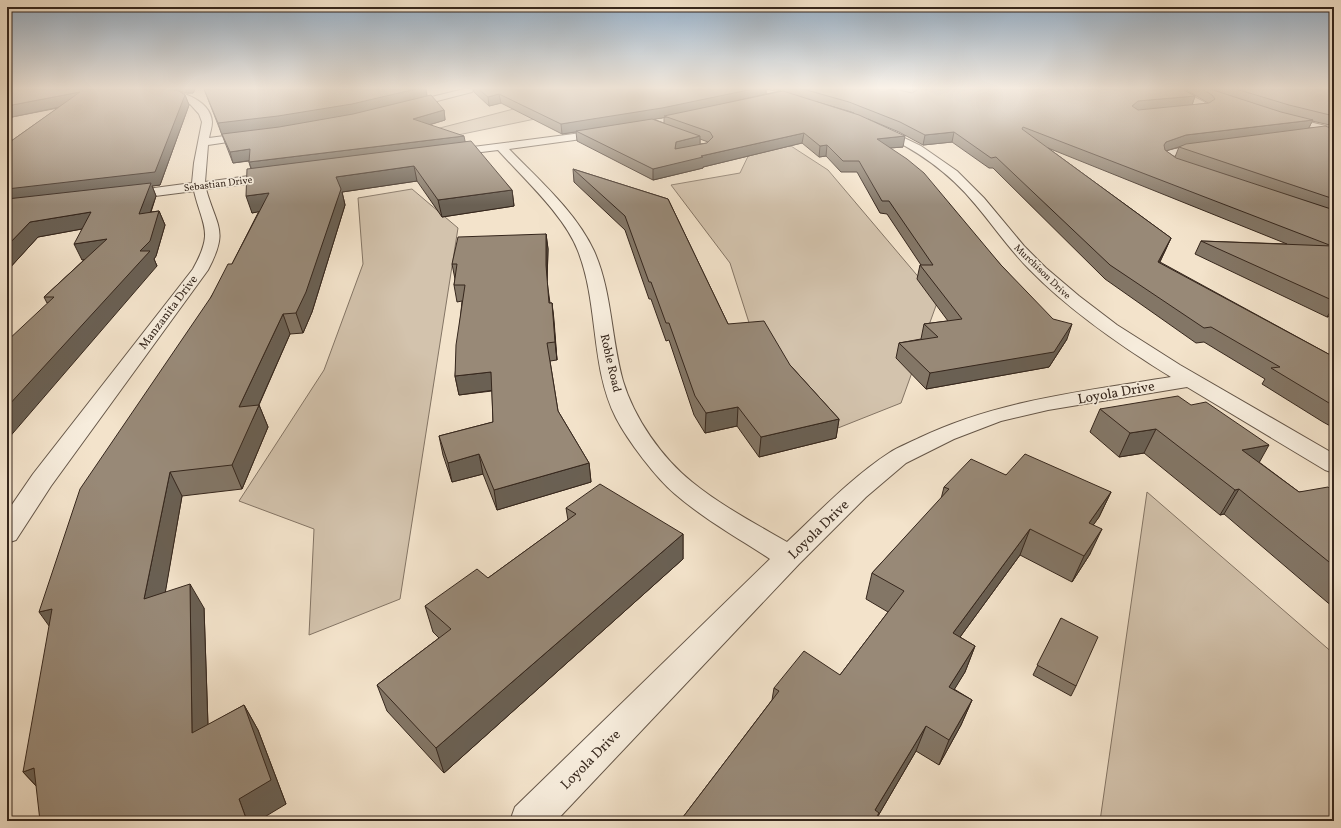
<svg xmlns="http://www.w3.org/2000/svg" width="1341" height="828" font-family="Vollkorn,serif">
<rect width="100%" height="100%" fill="#f3e3cb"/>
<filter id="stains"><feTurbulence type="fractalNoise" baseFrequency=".005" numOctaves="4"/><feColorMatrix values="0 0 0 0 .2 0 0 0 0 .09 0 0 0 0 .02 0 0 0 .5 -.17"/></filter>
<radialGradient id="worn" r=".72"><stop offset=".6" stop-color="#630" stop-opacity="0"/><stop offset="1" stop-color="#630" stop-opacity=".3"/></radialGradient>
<g fill="#d3c3ad" stroke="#847565">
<polygon points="656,89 670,91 453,136 401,138 564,96"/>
<polygon points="791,146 828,170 938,300 901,403 838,428 766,376 730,263 671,185 740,173 751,150"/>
<polygon points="412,189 458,228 400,599 309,635 314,529 239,501 324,370 363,264 358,198"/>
<polygon points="1147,492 1334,654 1334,821 1100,821"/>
</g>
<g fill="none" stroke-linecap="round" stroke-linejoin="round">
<g stroke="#655648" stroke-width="2">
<g id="minor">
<path d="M149 89C168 86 211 97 212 122 212 127 210 133 209 138L255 132 260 135 255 138 208 145 205 182 277 172 281 173 283 176 281 179 277 180 206 189C217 228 229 230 208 270L51 486 16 540 7 543V512L33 474 193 269C214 231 203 228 194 191L124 200 119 199 117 196 119 193 124 192 192 183 194 163 202 122 199 114 190 104 183 100 150 91Z"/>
<polygon points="464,89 472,89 473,90 472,92 406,109 401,106 403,104"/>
<polygon points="751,89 764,89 804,98 806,100 801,103 752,91"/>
<path d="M1175 89H1183C1190 98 1203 98 1210 108L1205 111 1177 113 1175 111 1177 109 1198 106 1180 97Z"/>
<path d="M694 112 697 113 699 115 697 117 589 138 509 149C538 179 576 212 594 251 612 291 611 338 623 381 634 418 662 458 692 482 720 505 756 524 787 542 819 512 852 477 889 453 898 447 909 443 919 438 998 400 1086 391 1171 377 1121 346 1070 311 1029 269 1009 249 993 225 975 204 948 171 914 148 875 131L874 129 875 127 879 126 921 146 957 171 984 198 1024 246 1046 268 1079 296 1117 325 1180 365 1334 454V473L1325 470 1187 387 1048 410 1001 421 954 439 906 463 866 497 799 564 556 821H510L515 807 770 559C738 538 704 519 675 494 656 478 628 441 616 418 590 367 599 304 578 251 565 216 523 178 498 150L449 156 445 155 443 153 445 151 449 150 589 132Z"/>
<polygon points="1206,144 1212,147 1210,149 1173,156 1173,158 1192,165 1194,168 1192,171 1184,171 1164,162 1161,155 1169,150"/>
</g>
</g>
<g stroke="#655648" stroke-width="2">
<polygon id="tertiary" points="1281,115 1334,128 1334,134 1277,120 1276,118"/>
</g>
<use href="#minor" fill="#f7eddd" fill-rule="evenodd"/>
<use href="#tertiary" fill="#f7eddd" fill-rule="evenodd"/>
</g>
<g fill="#837666" stroke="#36271d" fill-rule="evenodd">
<polygon points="7,89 195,89 193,93 187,93 179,91 185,95 189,105 160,185 152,186 156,196 151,212 159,211 165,225 156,256 154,259 157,266 47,303 44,297 85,259 82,260 82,229 38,237 7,271 7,144 58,108 7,118"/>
<polygon points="204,89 426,89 427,96 444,110 445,120 429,125 465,141 512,190 514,206 442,217 417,181 342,192 345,205 312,312 303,333 290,334 259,405 268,427 242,489 182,496 165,592 204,608 208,725 244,705 258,730 286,804 36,786 23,772 211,297 232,264 259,211 252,213 251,169 249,162 249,161 233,163"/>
<path d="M473 89H768H766V94L781 91 773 89H1182L1195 96 1192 105 1208 103 1185 89H1334V126L1312 121 1309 128 1334 129V315L1327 317 1195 254 1201 241 1287 244 1048 148 1171 238 1165 251 1160 262 1334 357V428L1323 422 1262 384 1265 379 1204 342 1196 343 1105 279 993 168H989L952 142 923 145 899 132 868 119 903 147 890 148 1001 265 1067 339 1049 367 926 389 896 358 899 343 921 339 924 324 948 321 917 279 920 265H921L887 214 880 213 857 172H841L826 156 819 157 802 143 703 167V168L653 180 577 141 576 132 562 134 501 103 489 106 474 92ZM817 102 848 111 854 113ZM664 117V123L653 119 662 118ZM700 139 708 142 707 143 700 144ZM1182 146 1179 147 1175 157 1166 151Z"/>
<polygon points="573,169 668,199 728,324 790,365 839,419 836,438 759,457 737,426 705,433 694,415 669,340 666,341 651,299 649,299 625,230 574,182"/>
<polygon points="546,234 548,249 547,281 550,303 552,303 557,360 550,361 558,411 589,463 591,482 497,510 483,474 452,482 443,455 439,436 493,422 492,391 459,395 455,376 462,301 457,302 454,285 455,279 452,264"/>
<polygon points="1100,409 1259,462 1299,492 1334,492 1334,608 1224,514 1220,515 1144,453 1119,457 1090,432"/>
<polygon points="1006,475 1111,492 1099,517 1093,525 1090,554 1072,582 1020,555 960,637 975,646 965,672 954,689 972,700 961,725 939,765 916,751 878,816 876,821 680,821 772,700 774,688 840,675 888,612 866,599 872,573 941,499 944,487"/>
<polygon points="566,508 683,534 683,559 444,773 387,711 377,685 439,638 433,632 425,606 488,578 568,520"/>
<polygon points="1061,618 1076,686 1071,696 1033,675"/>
</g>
<g fill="#6a6053" stroke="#36271d">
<polygon points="185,89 195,89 193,93 187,93"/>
<polygon points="416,89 426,89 427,97 355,115 282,128 222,135 218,123"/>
<polygon points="753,89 768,89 766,89 766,94 662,118 562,134 561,124"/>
<polygon points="80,92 84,102 7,118 7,106"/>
<polygon points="499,94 501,103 489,106 488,97"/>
<polygon points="185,95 189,105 160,185 152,186 156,196 145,228 139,214 7,203 7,189"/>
<polygon points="1195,96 1192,105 1129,116 1132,106 1138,101"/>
<polygon points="444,110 445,120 415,129 413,119"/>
<polygon points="1313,120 1308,129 1182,146 1162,152 1164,145 1166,142 1186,135"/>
<polygon points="954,132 952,142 923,145 925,135"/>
<polygon points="804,133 802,143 703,167 703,168 653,180 653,169 701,156"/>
<polygon points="464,136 466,146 253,173 249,162"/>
<polygon points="700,136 700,146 675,149 676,142"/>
<polygon points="905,136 903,147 875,149 877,139"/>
<polygon points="827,145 826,156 819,157 820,146"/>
<polygon points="250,149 253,160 233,163 230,152"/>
<polygon points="414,166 417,181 342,192 345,205 312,312 303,333 296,313 336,177"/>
<polygon points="512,190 514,206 442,217 438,200"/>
<polygon points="269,193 274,209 252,213 246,196"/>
<polygon points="159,211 165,225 156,256 154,259 157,266 7,440 7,407"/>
<polygon points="91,212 98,226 38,237 7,271 7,246 30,222"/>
<polygon points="546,234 548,249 547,281 546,265"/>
<polygon points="1171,238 1165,251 1153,275 1158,262"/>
<polygon points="107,239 114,255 82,260 74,244"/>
<polygon points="552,303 554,320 557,360 555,342"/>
<polygon points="1334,306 1334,315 1327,317"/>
<polygon points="283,314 290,334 252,420 259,405 268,427 242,489 232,465 239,407"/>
<polygon points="1072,324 1067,339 1049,367 926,389 930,373"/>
<polygon points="491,372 494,390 459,395 455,376"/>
<polygon points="738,407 737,426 705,433 706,413"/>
<polygon points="839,419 836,438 759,457 761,437"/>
<polygon points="1156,429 1144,453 1119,457 1130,433"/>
<polygon points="1269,445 1255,470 1242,450"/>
<polygon points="479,454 483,474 452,482 448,463"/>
<polygon points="589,463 591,482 497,510 494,490"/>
<polygon points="170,472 182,496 160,623 144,599"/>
<polygon points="1239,489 1224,514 1220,515 1235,490"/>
<polygon points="1111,492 1099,517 1077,548 1089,523"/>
<polygon points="1030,529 1020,555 944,659 953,633"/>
<polygon points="1102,529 1090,554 1072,582 1084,556"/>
<polygon points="683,534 683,559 444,773 436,748"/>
<polygon points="190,584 204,608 209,757 192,733"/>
<polygon points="52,609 57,637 39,612"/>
<polygon points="975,646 965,672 940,713 949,687"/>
<polygon points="972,700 961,725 939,765 949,740"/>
<polygon points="244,705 258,730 286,804 258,821 247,821 239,799"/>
<polygon points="926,726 916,751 878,816 876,821 871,821 875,810"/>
<polygon points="34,768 46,796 23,772"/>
</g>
<g fill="#988977" stroke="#36271d">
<polygon points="7,89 169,89 179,91 185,95 155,172 7,189 7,144 80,92 7,106"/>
<polygon points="204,89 416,89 352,104 278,116 218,123"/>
<polygon points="478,89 753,89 662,108 561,124 499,94 488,97"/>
<polygon points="803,89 894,89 912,93 917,90 916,89 1182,89 1195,96 1138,101 1132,106 1138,110 1209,103 1215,99 1212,95 1202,89 1210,89 1281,112 1313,120 1186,135 1166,142 1164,145 1165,150 1176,158 1334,210 1334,301 1201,241 1332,246 1023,127 1022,129 1171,238 1158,262 1334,357 1334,406 1271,368 1280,367 1211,327 1204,328 1110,265 996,157 991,158 954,132 925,135 900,122 849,102"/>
<polygon points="1236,89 1334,89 1334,116 1289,105"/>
<polygon points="783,91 859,115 905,136 877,139 907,159 924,173 1001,265 1053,319 1072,324 1054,352 930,373 899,343 938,337 924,324 962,319 920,265 933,265 889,201 882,201 859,161 843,161 827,145 820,146 804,133 701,156 703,157 653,169 576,131 652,119 700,136 676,142 675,149 707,143 713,137 710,132 664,116"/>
<polygon points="431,95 444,110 413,119 464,136 249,162 250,149 230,152 222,134 279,127 353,114"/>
<polygon points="1325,126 1334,129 1334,199 1179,147 1186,144"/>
<polygon points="471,141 512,190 438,200 414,166 336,177 341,189 306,292 296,313 283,314 239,407 259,405 232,465 170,472 144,599 190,584 192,733 244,705 271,780 239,799 247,821 40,821 34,768 23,772 52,609 39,612 80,489 211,297 228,264 232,264 269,193 246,196 247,169"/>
<polygon points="573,169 668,199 728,324 764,321 790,365 839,419 761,437 738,407 706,413 695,396 669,323 666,323 651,282 649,282 625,216"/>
<polygon points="151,183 139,214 159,211 150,241 140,251 150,251 7,407 7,341 54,297 44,297 107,239 74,244 91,212 30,222 7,246 7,199"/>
<polygon points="546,234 546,265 549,303 552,303 555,342 547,343 558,411 589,463 494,490 479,454 448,463 439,436 493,422 491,372 455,376 456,345 465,285 454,285 457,264 452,264 458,237"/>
<polygon points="1178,396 1191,405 1206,402 1269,445 1242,450 1299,492 1328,487 1334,492 1334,566 1239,489 1235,490 1156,429 1130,433 1100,409"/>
<polygon points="1025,454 1111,492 1089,523 1102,529 1084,556 1030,529 953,633 975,646 949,687 972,700 949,740 926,726 875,810 879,813 874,821 680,821 779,691 774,688 804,651 840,675 904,591 872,573 949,489 944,487 971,459 1006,475"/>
<polygon points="600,484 683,534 436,748 377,685 451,629 425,606 477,569 488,578 576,514 566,508"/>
<polygon points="1061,618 1098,637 1076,686 1037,665"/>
</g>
<linearGradient id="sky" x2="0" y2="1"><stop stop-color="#93adc5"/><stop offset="0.43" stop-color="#faf2e8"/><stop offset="1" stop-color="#faf2e8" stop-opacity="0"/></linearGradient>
<rect width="1341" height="205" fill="url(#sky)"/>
<g text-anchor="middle" stroke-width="3.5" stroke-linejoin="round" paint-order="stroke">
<g font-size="10" fill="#36271d" stroke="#f7eddd">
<text transform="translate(218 183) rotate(-7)" y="4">Sebastian Drive</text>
<text transform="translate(1043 271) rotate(44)" y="4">Murchison Drive</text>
</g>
<g font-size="12" fill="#36271d" stroke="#f7eddd">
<text transform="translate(168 312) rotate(-53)" y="4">Manzanita Drive</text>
<text transform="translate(611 363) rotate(77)" y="4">Roble Road</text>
</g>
<g font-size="14" fill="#36271d" stroke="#f7eddd">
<text transform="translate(1116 392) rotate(-10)" y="5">Loyola Drive</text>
<text transform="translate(818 529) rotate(-44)" y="5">Loyola Drive</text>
<text transform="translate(590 759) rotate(-45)" y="5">Loyola Drive</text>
</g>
</g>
<rect width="1341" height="828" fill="none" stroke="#f3e3cb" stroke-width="24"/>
<rect x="8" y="8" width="1325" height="812" fill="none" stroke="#36271d" stroke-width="2"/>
<rect x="12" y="12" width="1317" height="804" fill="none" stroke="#36271d"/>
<rect width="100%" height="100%" filter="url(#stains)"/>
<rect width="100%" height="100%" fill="url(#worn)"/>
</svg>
